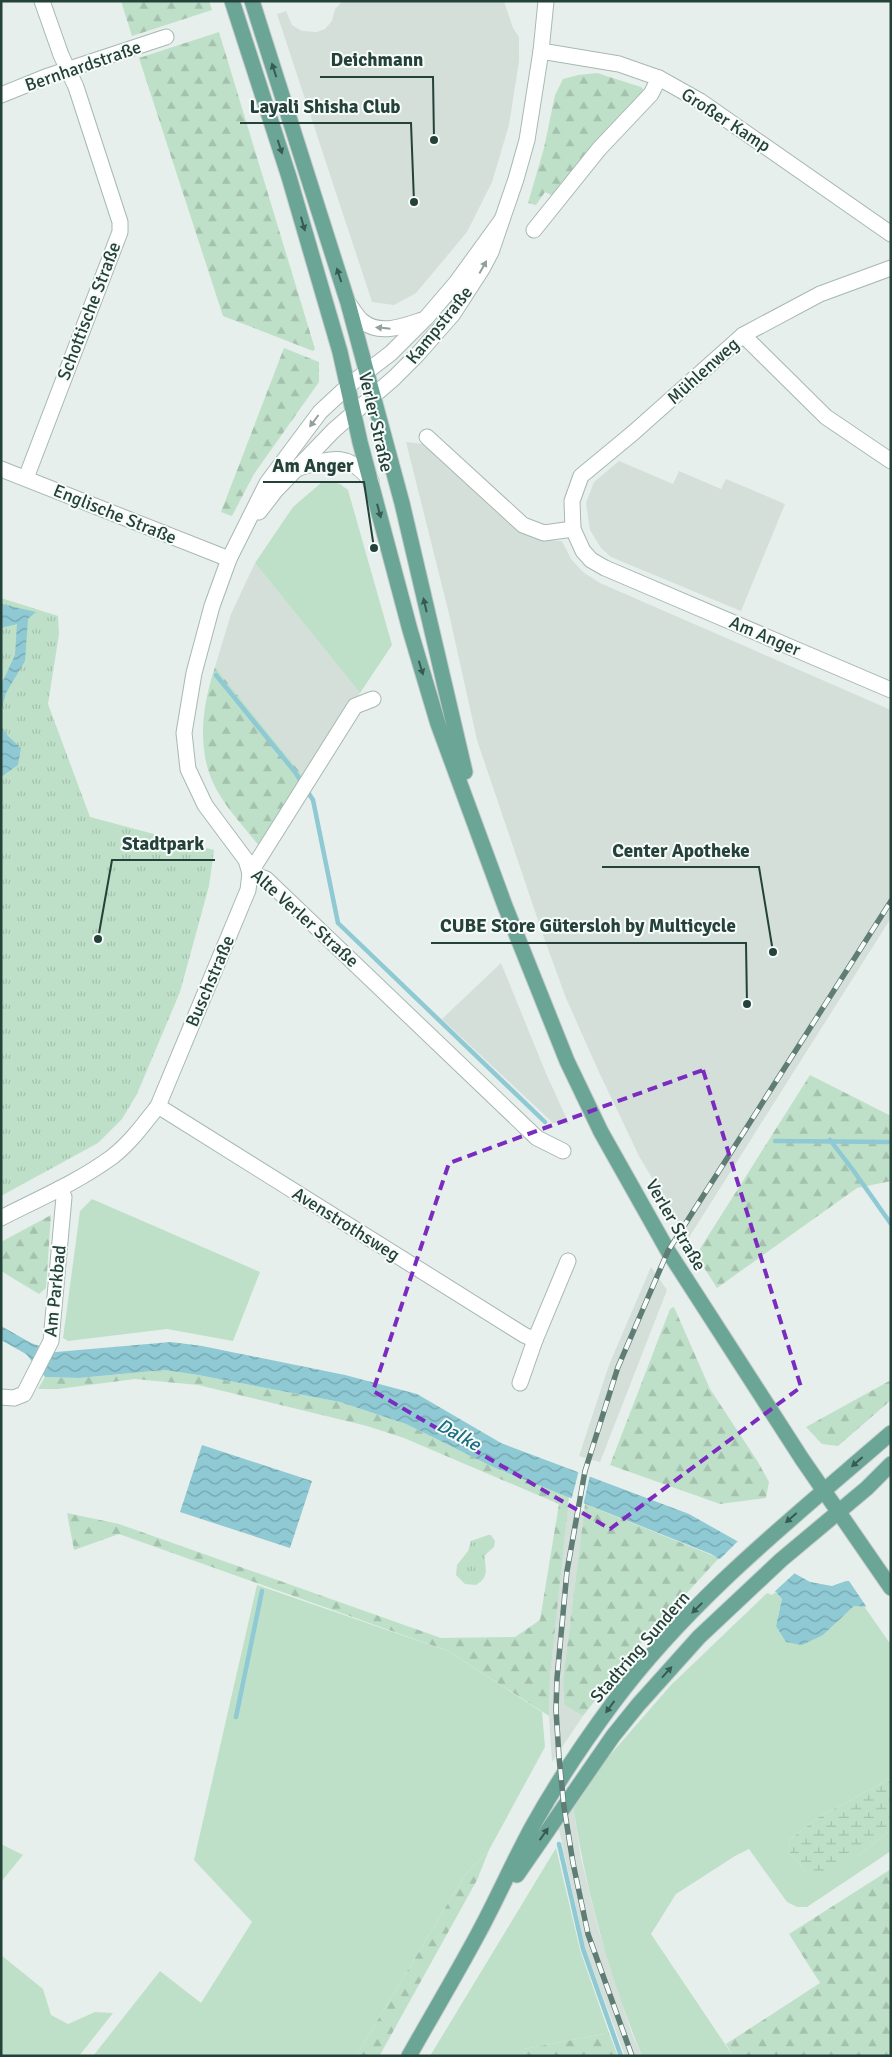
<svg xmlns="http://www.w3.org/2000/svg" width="892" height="2057" font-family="Signika,sans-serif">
<defs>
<pattern id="forest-firs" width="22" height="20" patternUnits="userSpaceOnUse" patternTransform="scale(1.25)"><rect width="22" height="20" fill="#bfe0c8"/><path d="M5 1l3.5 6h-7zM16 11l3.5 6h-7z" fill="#a4c1ad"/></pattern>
<pattern id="wetland-marsh" width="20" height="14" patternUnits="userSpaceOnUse" patternTransform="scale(1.25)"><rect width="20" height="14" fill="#bfe0c8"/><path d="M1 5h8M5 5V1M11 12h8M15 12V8" fill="none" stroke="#a4c1ad"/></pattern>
<pattern id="park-tufts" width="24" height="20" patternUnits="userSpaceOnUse" patternTransform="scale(1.25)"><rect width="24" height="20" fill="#bfe0c8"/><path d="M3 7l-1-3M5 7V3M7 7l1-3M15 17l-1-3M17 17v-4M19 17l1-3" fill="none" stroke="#a4c1ad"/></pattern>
<pattern id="water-waves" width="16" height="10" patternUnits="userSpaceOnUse" patternTransform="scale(1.25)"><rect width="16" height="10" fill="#8ec9d4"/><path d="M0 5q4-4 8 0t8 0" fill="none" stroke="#74a5ad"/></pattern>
</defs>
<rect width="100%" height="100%" fill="#e6efeb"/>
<g fill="#d4dfda">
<polygon points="343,1 504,1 513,28 519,37 519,61 509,125 492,182 467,232 416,293 394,305 372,302 277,14 286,11 292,25 302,31 317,32 325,29 332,21 335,9"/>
<polygon points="406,442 423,444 518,531 543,540 562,541 571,559 583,572 600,583 891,710 891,918 688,1239 639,1156 598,1070 566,998 544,938 477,740 450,618"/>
<polygon points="619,461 673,484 679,471 721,489 726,479 785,504 741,611 611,557 601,548 590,530 586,503 594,482"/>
<polygon points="255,563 360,693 304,777 215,667 231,614"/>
<polygon points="501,963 545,1071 569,1124 553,1123 442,1019"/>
<polygon points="651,1267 667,1290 600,1462 579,1456 609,1365"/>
<polygon points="567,1506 584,1512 563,1679 564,1705 583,1716 552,1762 549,1716 550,1677"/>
<polygon points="573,1806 581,1858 598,1928 632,2034 642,2056 625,2056 585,1949 558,1825"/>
</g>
<g fill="#bfe0c8">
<polygon points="333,482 340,484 348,490 392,645 360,693 255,563 293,507 321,483"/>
<polygon points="92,1199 260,1272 233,1341 167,1329 68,1341 63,1338 80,1211"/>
<polygon points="257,1585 448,1651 542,1712 545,1747 489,1850 465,1875 356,2056 93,2056 160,1971 201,2003 252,1922 194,1860"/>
<path d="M776 1592 782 1599 776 1626 823 1635 854 1606H864L891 1645V1778L819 1817 788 1841 790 1854 807 1873 859 1855 891 1830V1851L807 1907H797L787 1902 749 1849 735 1856 676 1894 651 1934 733 2056H642C609 1976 586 1891 573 1806L604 1762 671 1685 767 1593 772 1595Z"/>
<polygon points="1,1844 23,1855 1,1882"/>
<polygon points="556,1848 580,1950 609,2033 524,2049 523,2056 430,2056"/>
<polygon points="1,1955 43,1989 51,2015 68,2024 95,2012 113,2013 79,2056 1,2056"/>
</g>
<g fill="url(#forest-firs)">
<polygon points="121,1 209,1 212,10 132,36"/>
<polygon points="219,32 315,349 313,351 223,316 139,58"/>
<polygon points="597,73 641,87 645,91 639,102 595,142 553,196 545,192 536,205 528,203 544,148 555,95 563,79 578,75"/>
<polygon points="284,348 319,362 319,382 254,474 232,516 221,512"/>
<path d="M215 667 304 777 259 846C247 830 232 815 221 797 195 758 201 709 215 667Z"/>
<polygon points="810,1075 891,1116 891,1181 857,1188 717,1288 696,1255"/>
<polygon points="51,1215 46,1288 39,1294 1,1271 1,1242"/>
<polygon points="674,1307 710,1389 758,1462 769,1482 766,1498 720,1504 610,1465 670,1309"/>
<polygon points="164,1370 198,1375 340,1402 406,1424 493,1467 569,1497 550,1677 549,1716 448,1651 119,1534 74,1550 67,1513 119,1524 441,1638 515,1637 540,1620 559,1504 404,1438 367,1426 198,1385 135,1379 58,1389 38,1389 45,1377 79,1378"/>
<polygon points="891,1380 891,1400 838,1446 822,1444 806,1427"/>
<polygon points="585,1504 719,1558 630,1655 583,1716 564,1705 563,1679"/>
<polygon points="489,1850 477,1880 380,2055 356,2056 465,1875"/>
<polygon points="891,1869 891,2056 733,2056 726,2044 820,1983 789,1934"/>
<polygon points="609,2033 618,2056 523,2056 524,2049"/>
</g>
<polygon fill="url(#wetland-marsh)" points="891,1778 891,1830 859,1855 820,1876 807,1873 790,1854 788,1841 819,1817"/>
<g fill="url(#park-tufts)">
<polygon points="1,598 58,616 59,634 48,704 90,817 214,850 209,886 180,992 137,1094 122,1119 98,1143 1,1196"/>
<path d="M488 1535H491L495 1541 494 1547 485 1555C484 1568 491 1576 476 1585L465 1584 456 1575 457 1565 468 1551 471 1541Z"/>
</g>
<g fill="url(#water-waves)">
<polygon points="1,604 36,612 28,619 25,661 6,693 1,711 1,685 15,655 17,624 1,628"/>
<polygon points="1,726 8,736 21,748 18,765 1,777"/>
<polygon points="1,1326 31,1343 56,1352 171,1342 202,1346 345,1375 417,1394 501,1443 689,1514 810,1582 832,1586 846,1581 891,1584 891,1608 854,1606 823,1635 802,1645 786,1642 776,1626 782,1599 776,1592 711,1554 493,1467 406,1424 340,1402 198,1375 164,1370 79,1378 45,1377 26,1354 1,1340"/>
<polygon points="202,1445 312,1481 290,1548 180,1512"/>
</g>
<g fill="#e6efeb">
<polygon points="579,1470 590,1475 583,1506 571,1501"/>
<polygon points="739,1540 796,1572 773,1593 718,1561"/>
<polygon points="847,1578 891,1581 891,1610 868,1609"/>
</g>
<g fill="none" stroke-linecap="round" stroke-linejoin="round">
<g stroke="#8ec9d4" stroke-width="4.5">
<polyline points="216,675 295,772 313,800 338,923 545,1122"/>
<polyline points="830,1140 853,1170 891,1224"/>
<polyline points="775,1141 891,1142"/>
<polyline points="236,1717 262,1591"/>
<polyline points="559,1844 583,1949 621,2056"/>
</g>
<g stroke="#a8b8b2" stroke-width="17">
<g id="minor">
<polyline points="541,51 619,64 659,78 700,101 891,234"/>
<polyline points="1,95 48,76 166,37"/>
<polyline points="534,230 599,149 651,94 659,78"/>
<polyline points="891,268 820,294 743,335 633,433 581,476 572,501 573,529 583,551 591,560 605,568 891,690"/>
<path d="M348 303C352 308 357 317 362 321 380 336 404 326 422 320"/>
<polyline points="743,335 826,417 891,461"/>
<polyline points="427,437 523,525 544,533 573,529"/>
<path d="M299 468C332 458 347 451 371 481"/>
<polyline points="1,469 229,559"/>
<polyline points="26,478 120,232 120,222 76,87 61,55 42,1"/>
<polyline points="259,512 276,490 334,430 394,378 417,355 453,314 482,269 491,252 516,179 527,140 541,51 546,1"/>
<polyline points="250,873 246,860 237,848 205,805 188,769 184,733 194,673 212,606 229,559 267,483 320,412 348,386 391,353 426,318 456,283 501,221"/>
<polyline points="250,873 266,879 537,1138 563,1151"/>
<polyline points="158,1106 524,1335 535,1340"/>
<path d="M1 1218C38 1199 78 1182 112 1157 130 1143 144 1124 158 1106L248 890 250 873 355 706 373 699"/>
<polyline points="520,1383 535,1340 568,1261"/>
<polyline points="1,1397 14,1398 24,1394 51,1341 64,1197 59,1189"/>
</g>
</g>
<g stroke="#c2cac8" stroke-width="17">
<g id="major">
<polyline points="232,1 289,177 340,352 360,442 410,630 438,724 505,906 567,1061 601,1132 668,1251 802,1459 891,1588"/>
<polyline points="252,1 348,303 402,503 465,772"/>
<polyline points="517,1875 613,1736 638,1705 699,1637 781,1560 867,1488 891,1464"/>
<path d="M409 2056C432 2015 456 1975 478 1934 497 1899 513 1862 532 1827 556 1784 584 1742 613 1703 690 1599 794 1517 891 1433"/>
</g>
</g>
<use href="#minor" stroke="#fff" stroke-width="15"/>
<use href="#major" stroke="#6aa596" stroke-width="15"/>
<g stroke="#5f7d75" stroke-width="5.5">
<polyline id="rail" points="632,2056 588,1934 573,1863 564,1807 559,1757 556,1710 557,1678 567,1571 585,1471 618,1367 668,1251 891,901"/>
</g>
<use href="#rail" stroke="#f7fbf9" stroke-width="4" stroke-dasharray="11" stroke-linecap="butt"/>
</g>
<defs><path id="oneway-solid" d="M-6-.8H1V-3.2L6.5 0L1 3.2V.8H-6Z" transform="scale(1.25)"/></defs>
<g fill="#365b51">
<use href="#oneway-solid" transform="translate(274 70) rotate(-108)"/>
<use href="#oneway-solid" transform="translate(280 147) rotate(72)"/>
<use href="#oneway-solid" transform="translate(303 224) rotate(74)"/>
<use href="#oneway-solid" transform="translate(339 275) rotate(-108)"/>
<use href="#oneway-solid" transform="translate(379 511) rotate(75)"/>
<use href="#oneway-solid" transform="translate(425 605) rotate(-103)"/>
<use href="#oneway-solid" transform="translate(421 668) rotate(73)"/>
<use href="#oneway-solid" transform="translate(857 1462) rotate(139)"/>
<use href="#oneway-solid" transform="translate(791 1518) rotate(139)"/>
<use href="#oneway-solid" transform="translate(697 1608) rotate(135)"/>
<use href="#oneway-solid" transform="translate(667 1672) rotate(-48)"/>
<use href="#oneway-solid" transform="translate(610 1707) rotate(126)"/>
<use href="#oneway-solid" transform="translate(544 1834) rotate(-55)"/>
</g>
<g fill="#92a09c">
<use href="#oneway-solid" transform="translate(483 267) rotate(-61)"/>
<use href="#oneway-solid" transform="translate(383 328) rotate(-174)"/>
<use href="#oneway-solid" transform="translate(314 421) rotate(127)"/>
</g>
<path fill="none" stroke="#7b2cbf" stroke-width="4" stroke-dasharray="10 6" stroke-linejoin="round" d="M703 1070 801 1387 610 1529 373 1391 449 1163Z"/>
<g text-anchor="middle" stroke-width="4" stroke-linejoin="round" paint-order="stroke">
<g font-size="18" fill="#24423a" stroke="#f7fbf9">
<text transform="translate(83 66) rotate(-19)" y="6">Bernhardstraße</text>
<text transform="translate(726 120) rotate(33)" y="6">Großer Kamp</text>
<text transform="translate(89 311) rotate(-69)" y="6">Schottische Straße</text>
<text transform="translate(439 325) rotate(-51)" y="6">Kampstraße</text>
<text transform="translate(703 371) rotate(-42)" y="6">Mühlenweg</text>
<text transform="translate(376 422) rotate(77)" y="6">Verler Straße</text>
<text transform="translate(115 514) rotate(22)" y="6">Englische Straße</text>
<text transform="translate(765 636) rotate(23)" y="6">Am Anger</text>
<text transform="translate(305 918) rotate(42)" y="6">Alte Verler Straße</text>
<text transform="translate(210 981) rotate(-67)" y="6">Buschstraße</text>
<text transform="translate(346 1224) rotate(32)" y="6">Avenstrothsweg</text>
<text transform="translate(676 1225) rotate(60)" y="6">Verler Straße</text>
<text transform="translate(55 1291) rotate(-84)" y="6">Am Parkbad</text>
<text transform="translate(640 1647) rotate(-49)" y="6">Stadtring Sundern</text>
</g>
<g font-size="19" font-style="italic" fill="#1c6f80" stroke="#f7fbf9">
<text transform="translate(459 1434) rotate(29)" y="7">Dalke</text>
</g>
</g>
<path fill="none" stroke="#24423a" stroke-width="2" d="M434 140L433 77H320M414 202L411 123H240M374 548L364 482H263M98 939L112 860H215M773 952L759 867H602M747 1004L746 943H431"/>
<g fill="#24423a" stroke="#f7fbf9" stroke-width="2">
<circle cx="434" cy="140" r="5"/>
<circle cx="414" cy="202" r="5"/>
<circle cx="374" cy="548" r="5"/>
<circle cx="98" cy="939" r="5"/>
<circle cx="773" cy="952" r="5"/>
<circle cx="747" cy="1004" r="5"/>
</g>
<g font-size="19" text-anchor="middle" font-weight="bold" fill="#24423a" stroke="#f7fbf9" stroke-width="4" stroke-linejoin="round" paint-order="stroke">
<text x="377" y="66">Deichmann</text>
<text x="325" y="113">Layali Shisha Club</text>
<text x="313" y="472">Am Anger</text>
<text x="163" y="850">Stadtpark</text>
<text x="681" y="857">Center Apotheke</text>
<text x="588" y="932">CUBE Store Gütersloh by Multicycle</text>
</g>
<rect width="892" height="2057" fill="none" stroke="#24423a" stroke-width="5"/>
</svg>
